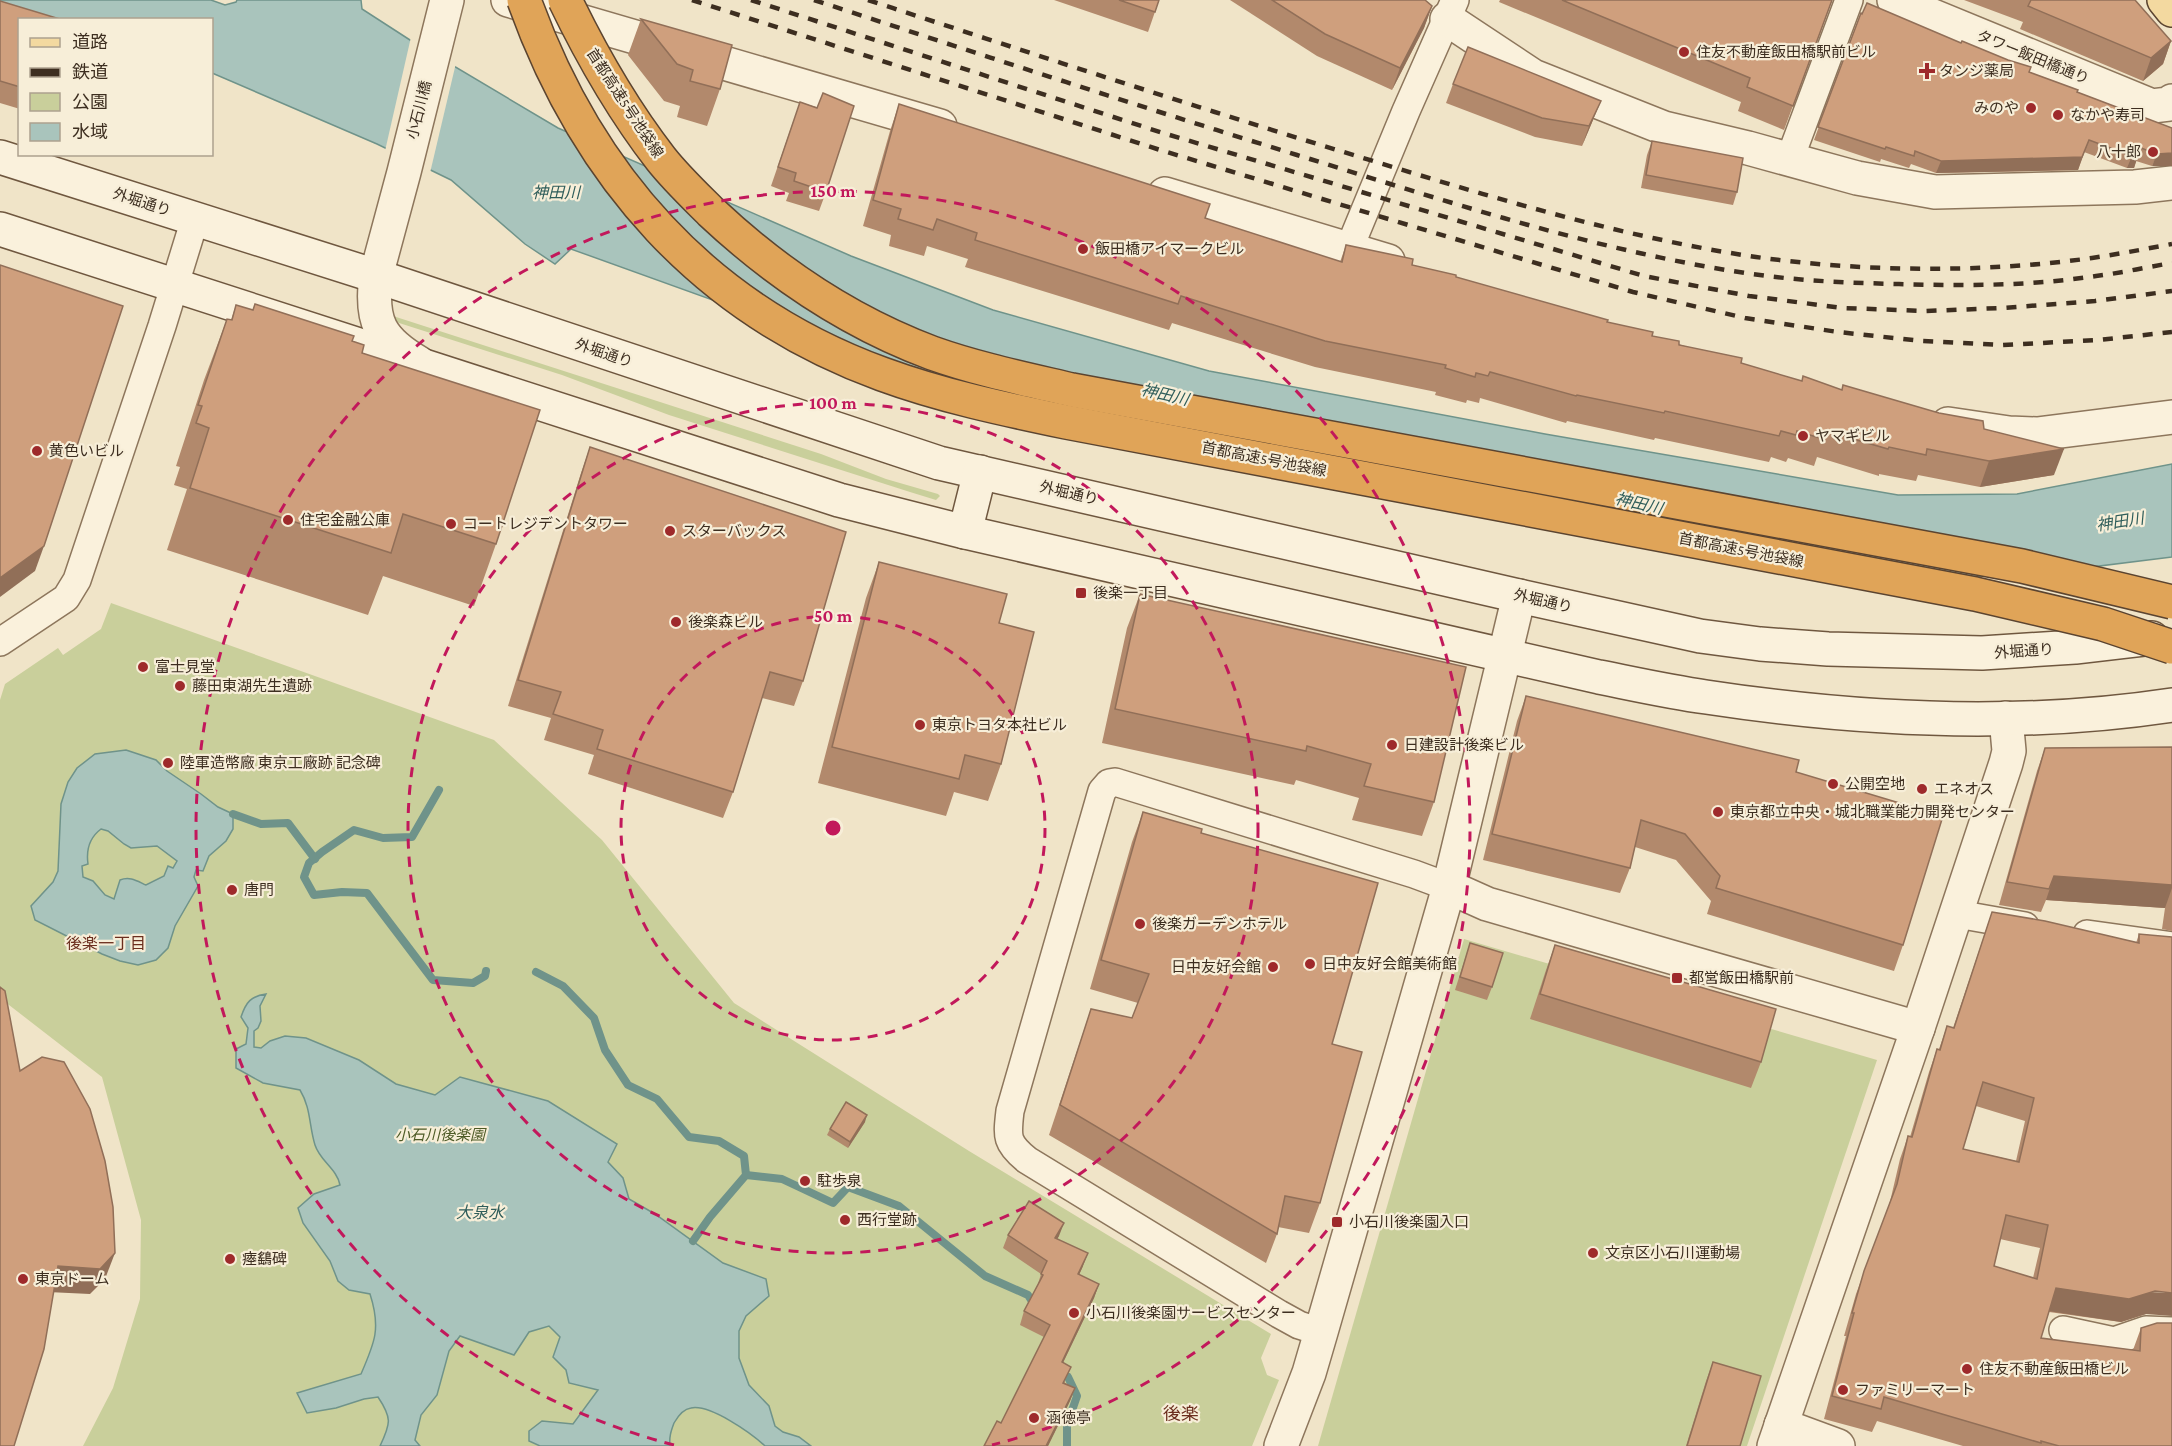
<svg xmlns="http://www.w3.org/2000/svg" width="2172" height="1446" font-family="'Crimson Pro','Noto Sans JP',serif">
<rect width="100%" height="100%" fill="#f0e4c8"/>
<g fill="#c9cf9b">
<polygon points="393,316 821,454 886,479 938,494 940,496 936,500 910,492 669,415 562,375 396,322 393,320"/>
<polygon points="111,603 494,740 602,840 734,1003 969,1151 1271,1334 1261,1358 1267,1375 1279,1380 1252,1446 83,1446 113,1388 140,1299 141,1220 102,1077 0,998 0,700 5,684 58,648 63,655 101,629"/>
<polygon points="1464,939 1877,1060 1747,1446 1318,1446"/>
</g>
<g fill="#a9c4bc" stroke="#6f938a" stroke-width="1.5" fill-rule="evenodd">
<polygon points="0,0 211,0 225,5 236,2 237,0 361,0 362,9 410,40 558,128 851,256 993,310 1209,371 1545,434 1898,495 2017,494 2172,464 2172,557 2027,575 1886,579 1027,405 818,338 571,249 555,264 525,244 451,180 377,144 212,73 212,20 46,19 0,7"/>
<path d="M126 750 156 760 167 771 201 794 218 807 233 814V829L226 841 209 856 203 871 196 870 194 877 198 886 175 926 168 948 156 960 138 965 120 961 102 954 35 920 31 906 53 882 58 871 61 804 68 782 77 768 95 754ZM101 829 108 831 124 844 131 848 157 846 177 861 173 868 168 866 164 876 146 885C137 881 130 876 120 880L114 899 105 895 93 881 83 877 82 866 88 864C86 850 89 838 101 829Z"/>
<path d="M266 994 260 1006 261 1021 258 1028 254 1031V1047L261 1048 270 1041 285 1036 306 1038 359 1060 396 1084 435 1095 460 1077 548 1101 617 1144 608 1162 623 1178 629 1199 655 1214 723 1263 766 1279 769 1296 746 1316 739 1331V1358L749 1385 769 1406 775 1426 783 1432 799 1437 811 1446H765C751 1433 710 1404 691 1408 683 1409 678 1416 674 1423 671 1431 669 1437 670 1446H540L529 1441V1431L542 1421 573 1424 598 1390 569 1383 566 1370 553 1357 560 1337 549 1326 529 1332 514 1355 460 1336 449 1351 437 1395 421 1415 415 1440 420 1446H380C391 1423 392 1418 378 1397L364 1399 336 1408 307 1413 297 1393 361 1374C375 1342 381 1328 370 1294L349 1290 338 1281 330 1261 303 1223 298 1208 314 1194 340 1185C337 1169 320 1161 315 1145 309 1126 311 1108 300 1090L263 1083 236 1068V1049L246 1044 248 1028 241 1017C246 1002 251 996 266 994Z"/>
</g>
<polygon fill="#f0e4c8" points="411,37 456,63 430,173 385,151"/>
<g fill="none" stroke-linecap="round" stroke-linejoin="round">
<g stroke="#6f938a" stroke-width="8">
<polyline points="439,790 412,837 383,838 354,830 322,852 309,863 304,877 314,895 342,892 367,893 433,980 473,983 485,976 486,971"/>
<polyline points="233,814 261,824 288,823 315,859"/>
<polyline points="536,972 563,986 594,1018 605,1050 628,1085 657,1099 689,1137 719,1141 744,1156 746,1175 710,1217 693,1241"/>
<polyline points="746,1175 782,1179 833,1203 848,1187 899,1206 985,1276 1028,1295 1036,1308"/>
<polyline points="1067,1446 1067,1425 1077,1396 1068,1377"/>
</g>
<g stroke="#8d765c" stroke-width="30">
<g id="minor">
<polyline points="1789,161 1849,0"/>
<polyline points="1349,249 1406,111 1455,0"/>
<polyline points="0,642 66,598 77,580 162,326 195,219"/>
<polyline points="1957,914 2025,926"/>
<polyline points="2087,934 2172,946"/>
<polyline points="2063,1330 2114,1341 2146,1330 2172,1331"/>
<path d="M1321 1332 1299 1325 1279 1314 1027 1160C1006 1143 1007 1137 1010 1111L1102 791 1109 783 1115 782 1414 874 1449 887"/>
</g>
</g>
<g stroke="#8d765c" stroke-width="36">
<g id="tertiary">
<polyline points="508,0 940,126"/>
<polyline points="1894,0 2152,106 2169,104 2172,101"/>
<polyline points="1447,19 1533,76 1664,128 1748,148 1857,178 1935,192 2135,187 2172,183"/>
<polyline points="1165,194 1388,261"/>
<path d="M419 363C380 340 370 322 376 276L404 172 447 0"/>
<polyline points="1948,424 2009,433 2037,434 2172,417"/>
<polyline points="1449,887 1487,904 1918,1028"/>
<polyline points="1781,1425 1838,1446"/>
<polyline points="1281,1446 1309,1373 1321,1332 1449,887 1519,596"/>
<polyline points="1774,1446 1918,1028 2006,763 2009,751 2006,718"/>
</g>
</g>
<g stroke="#6f573f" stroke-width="36">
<g id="secondary">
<polyline points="0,157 382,278 939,463 1519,596 1700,636 1760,644 1828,649 1982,653 2075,647 2152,638"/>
<path d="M0 229 839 500 965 532 1599 677C1634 684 1670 692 1706 697 1857 720 2020 728 2172 705"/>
<polyline points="965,532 980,472"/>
</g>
</g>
<g stroke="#5b4430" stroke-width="36">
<polyline id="primary" points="2164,0 2172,10"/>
</g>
<use href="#minor" stroke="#faf1dc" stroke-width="27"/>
<use href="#tertiary" stroke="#faf1dc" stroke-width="33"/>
<use href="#secondary" stroke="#faf1dc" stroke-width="33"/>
<use href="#primary" stroke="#f3d9a0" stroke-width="33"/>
<g stroke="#3d2e20" stroke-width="4.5" stroke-dasharray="10 10" stroke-linecap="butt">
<polyline points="692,0 1157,149 1385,218 1633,292 1745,318 1838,332 1922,341 2003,345 2098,340 2172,332"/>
<polyline points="751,0 1163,133 1644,276 1749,296 1843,308 1925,311 2002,308 2095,301 2172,291"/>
<path d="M814 0C979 54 1144 108 1310 159 1455 204 1601 252 1752 274 1801 281 1850 283 1899 284 1965 286 2031 286 2096 276 2121 273 2147 267 2172 263"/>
<path d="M868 0C1024 51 1180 102 1337 150 1475 192 1613 236 1756 257 1863 272 1985 273 2092 258 2119 254 2145 249 2172 244"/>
</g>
<g stroke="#5b4430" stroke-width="36" stroke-linecap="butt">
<g id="motorway-bridge">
<path d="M524 0C587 176 704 309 882 374 942 396 1004 409 1066 422L1975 594 2103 624 2172 647"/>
<path d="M565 0C592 56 623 110 661 159 676 178 694 195 711 212 775 272 849 322 932 353 977 369 1025 379 1072 390L2022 566 2172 602"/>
</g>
</g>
<use href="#motorway-bridge" stroke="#e0a458" stroke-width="33"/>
</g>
<g fill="#b2896c" fill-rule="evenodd">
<polygon points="1054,0 1159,0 1148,32"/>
<polygon points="1230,0 1425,0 1432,6 1424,28 1392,90 1317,56"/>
<polygon points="1500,0 1832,0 1784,130 1738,111 1741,102 1499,2"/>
<polygon points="1964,0 2135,0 2171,41 2163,64 2143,81 2020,29 2023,22"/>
<polygon points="0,1 20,20 20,109 0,103"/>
<polygon points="1861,13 1961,43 2077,92 2172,128 2152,166 2136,161 2134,168 2127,168 2084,152 2078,170 1936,173 1911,164 1909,168 1881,159 1880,162 1814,140"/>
<polygon points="641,19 720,89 707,126 677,117 680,106 664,101 628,55"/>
<polygon points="1453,84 1593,120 1582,146 1535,137 1446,103"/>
<polygon points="899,104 1205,218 1340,262 1346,245 1652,336 1741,363 1802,381 1842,390 1984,429 2054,475 1980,487 1918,475 1916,481 1879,474 1879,476 1817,457 1814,466 1788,458 1786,462 1771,457 1769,462 1655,438 1654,440 1567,421 1566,423 1480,398 1479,403 1467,400 1466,403 1435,395 1436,392 1315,367 1172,323 1169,330 965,267 968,259 927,246 924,256 889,246 891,235 863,226 890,131"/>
<polygon points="817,108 826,192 819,211 786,201 789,193 771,186 793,122"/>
<polygon points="1652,141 1737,192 1733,205 1641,188 1647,155"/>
<polygon points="236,305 352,341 362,353 496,544 474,606 383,576 368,615 167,550 187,489 174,485 180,467 176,466 204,380 227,319 231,320"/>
<polygon points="590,447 803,681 794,706 762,698 733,792 723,818 588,774 594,755 544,740 551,718 508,706 581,473"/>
<polygon points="879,562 999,623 1001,764 988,801 954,792 946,816 818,783 866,598"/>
<polygon points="1140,594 1434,802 1422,836 1352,820 1359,798 1296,780 1294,785 1102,743 1127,628"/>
<polygon points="1526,696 1796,772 1903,945 1894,971 1707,914 1711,901 1676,860 1635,847 1630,868 1620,893 1483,860 1517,721"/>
<polygon points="2172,747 2172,931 2162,929 2165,908 2046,900 2041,912 1999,905 2037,771 2045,748"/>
<polygon points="1143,812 1201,833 1332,1044 1320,1203 1309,1233 1278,1227 1277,1234 1266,1263 1049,1135 1091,1009 1132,1018 1138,1003 1090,989 1132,842"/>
<path d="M1992 912 2136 943 2139 934 2146 1314 2121 1322 2049 1312 2041 1338 2133 1350 2141 1328 2172 1446H1963L1877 1421 1872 1432 1824 1419 1846 1336H1844L1856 1294 1889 1206 1900 1159 1908 1136 1910 1137 1929 1072 1937 1049H1939L1947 1026 1953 1028ZM1976 1106 2025 1121 2016 1161 1963 1149ZM2000 1239 2040 1248 2033 1278 1994 1266Z"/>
<polygon points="1470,943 1492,987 1487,1000 1455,990"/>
<polygon points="1555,945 1761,1062 1751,1088 1530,1019 1546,970"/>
<polygon points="865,1122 848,1148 827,1135 830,1129"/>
<polygon points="1008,1235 1059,1236 1057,1239 1083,1266 1079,1275 1099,1284 1094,1298 1063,1363 1065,1383 1075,1388 1070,1401 1048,1446 984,1446 1001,1423 1044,1337 1020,1325 1024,1311 1037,1287 1041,1274 1003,1248"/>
<polygon points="1713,1362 1740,1446 1686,1446 1706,1381"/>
</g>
<g fill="#916f58">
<polygon points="1432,6 1424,28 1392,90 1400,68"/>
<polygon points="2171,41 2163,64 2143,81 2151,58"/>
<polygon points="1601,101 1593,120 1582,146 1589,126"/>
<polygon points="2089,140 2078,170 1936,173 1941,161"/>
<polygon points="2172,153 2172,166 2152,166 2157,154"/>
<polygon points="2132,156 2138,156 2134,168 2127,168"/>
<polygon points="2064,449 2054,475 1980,487 1989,461"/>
<polygon points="44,546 35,571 0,597 0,578"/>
<polygon points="2054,876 2172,885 2172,888 2165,908 2046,900"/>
<polygon points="867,1115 865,1122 848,1148 850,1142"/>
<polygon points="1064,1223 1059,1236 1050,1251 1055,1238"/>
<polygon points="115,1253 105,1279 90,1294 48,1292 58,1266"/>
<polygon points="1088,1253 1083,1266 1073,1288 1078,1274"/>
<polygon points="1099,1284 1094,1298 1057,1375 1062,1362"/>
<polygon points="2056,1288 2172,1293 2172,1316 2146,1314 2121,1322 2048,1311"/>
<polygon points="1075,1388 1070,1401 1048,1446 1046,1446"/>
</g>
<g fill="#cf9f7d" stroke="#916f58" stroke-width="1.5" fill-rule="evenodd">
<polygon points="1119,0 1159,0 1155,12"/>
<polygon points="1272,0 1425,0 1432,6 1400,68 1325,34"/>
<polygon points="1562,0 1832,0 1793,106 1747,87 1750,78"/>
<polygon points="2031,0 2135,0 2171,41 2151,58 2028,6"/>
<polygon points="0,1 63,20 20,20 20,87 0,81"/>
<polygon points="1867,3 1961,43 1962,41 2008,60 2031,67 2029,72 2078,90 2077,92 2172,128 2172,153 2157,154 2141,148 2138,156 2132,156 2089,140 2082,157 1941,161 1915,151 1914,156 1886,147 1885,149 1818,127 1861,13 1862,14"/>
<polygon points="641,19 732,45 720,89 690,81 693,70 677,64"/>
<polygon points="1468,47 1601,101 1589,126 1542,118 1453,84"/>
<polygon points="823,93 854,106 826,192 794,181 796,173 778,167 800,102 817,108"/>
<polygon points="899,104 1210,204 1205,218 1342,262 1346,245 1413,259 1412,265 1456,275 1456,277 1608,320 1607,322 1653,332 1652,336 1679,341 1679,345 1742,358 1741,363 1802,381 1803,376 1842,390 1843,385 1939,413 1983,421 1984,429 2064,449 1989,461 1927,449 1926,455 1889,447 1888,449 1826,431 1823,439 1797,431 1796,435 1781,431 1779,436 1665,411 1664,413 1577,395 1576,396 1490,372 1488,376 1476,373 1475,377 1445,368 1446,365 1325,341 1181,296 1178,304 975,240 977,233 937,219 933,230 898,219 901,209 873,200"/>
<polygon points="1652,141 1743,158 1737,192 1646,175"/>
<polygon points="0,265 123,306 44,546 0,578"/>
<polygon points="255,304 354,336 352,341 364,345 362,353 540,410 496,544 403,514 391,553 190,488 209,428 196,423 202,406 198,405 227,319 232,320 236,305 253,310"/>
<polygon points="590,447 846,532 803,681 770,672 733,792 597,749 603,730 553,714 561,692 518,680"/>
<polygon points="879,562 1007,594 999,623 1034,632 1001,764 965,755 959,779 832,747"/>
<polygon points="1140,594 1466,667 1434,802 1364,786 1371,764 1307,746 1306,751 1115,709"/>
<polygon points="1526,696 1799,760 1796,772 1943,816 1903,945 1716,888 1720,876 1685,834 1641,820 1630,868 1492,834"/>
<polygon points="2172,747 2172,885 2054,876 2049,889 2007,882 2045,748"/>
<polygon points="1143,812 1202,829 1201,833 1378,883 1332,1044 1362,1052 1320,1203 1285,1196 1277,1234 1060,1105 1091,1009 1132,1018 1149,974 1101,960"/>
<path d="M1992 912 2045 921 2139 943V934L2172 937V1293L2155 1291 2129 1299 2056 1288 2041 1338 2140 1351 2141 1328 2157 1323H2172V1446H2059L2041 1441V1443L1884 1397 1881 1409 1832 1396 1854 1313H1852L1864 1271 1897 1184 1908 1136 1912 1137 1937 1049 1940 1050 1947 1026 1954 1028ZM1983 1082 2034 1098 2019 1162 1963 1149ZM2006 1215 2048 1225 2037 1279 1994 1266Z"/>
<polygon points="1470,943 1503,953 1492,987 1460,977"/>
<polygon points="1555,945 1776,1009 1761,1062 1540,994"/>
<polygon points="0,987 5,991 20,1071 42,1057 64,1062 90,1109 105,1161 113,1207 115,1253 100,1269 58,1266 44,1349 14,1446 0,1446"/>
<polygon points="846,1102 867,1115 850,1142 830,1129"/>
<polygon points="1029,1201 1064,1223 1055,1238 1088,1253 1078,1274 1099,1284 1062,1362 1071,1367 1063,1383 1075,1388 1046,1446 984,1446 997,1421 1001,1423 1050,1325 1024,1311 1043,1275 1041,1274 1047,1261 1008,1235"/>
<polygon points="1713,1362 1761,1376 1740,1446 1687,1446"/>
</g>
<g fill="none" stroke="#c2185b" stroke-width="3" stroke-dasharray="10 8">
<circle cx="833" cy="828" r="212"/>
<circle cx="833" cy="828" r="425"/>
<path d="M674 1445A637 637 0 1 1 992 1445"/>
</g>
<g fill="#9e2a2b" stroke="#f7eed8" stroke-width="2">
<circle cx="1684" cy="52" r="6"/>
<path d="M1924 62h6v6h6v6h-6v6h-6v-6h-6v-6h6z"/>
<circle cx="2031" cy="108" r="6"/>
<circle cx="2058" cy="115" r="6"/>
<circle cx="2153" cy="152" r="6"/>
<circle cx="1083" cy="249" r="6"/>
<circle cx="1803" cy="436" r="6"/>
<circle cx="37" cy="451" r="6"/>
<circle cx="288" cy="520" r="6"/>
<circle cx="451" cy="524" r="6"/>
<circle cx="670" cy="531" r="6"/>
<rect x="1075" y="587" width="12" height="12" rx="3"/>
<circle cx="676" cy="622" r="6"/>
<circle cx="143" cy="667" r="6"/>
<circle cx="180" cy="686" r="6"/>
<circle cx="920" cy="725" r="6"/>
<circle cx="1392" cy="745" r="6"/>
<circle cx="168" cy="763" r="6"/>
<circle cx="1833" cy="784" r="6"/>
<circle cx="1922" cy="789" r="6"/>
<circle cx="1718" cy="812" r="6"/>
<circle cx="232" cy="890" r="6"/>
<circle cx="1140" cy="924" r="6"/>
<circle cx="1310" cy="964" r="6"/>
<circle cx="1273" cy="967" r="6"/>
<rect x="1671" y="972" width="12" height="12" rx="3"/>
<circle cx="805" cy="1181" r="6"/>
<circle cx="845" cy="1220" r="6"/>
<rect x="1331" y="1216" width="12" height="12" rx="3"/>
<circle cx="1593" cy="1253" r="6"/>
<circle cx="230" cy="1259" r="6"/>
<circle cx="23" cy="1279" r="6"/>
<circle cx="1074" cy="1313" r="6"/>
<circle cx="1967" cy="1369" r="6"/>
<circle cx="1843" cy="1390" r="6"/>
<circle cx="1034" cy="1418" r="6"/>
</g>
<g text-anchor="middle" stroke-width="4.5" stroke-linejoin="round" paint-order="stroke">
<g font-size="15" fill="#3d2e20" stroke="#f7eed8" text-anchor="start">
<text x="1696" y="57">住友不動産飯田橋駅前ビル</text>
<text x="1939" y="76">タンジ薬局</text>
<text x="2019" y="113" text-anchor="end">みのや</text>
<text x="2070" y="120">なかや寿司</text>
<text x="2141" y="157" text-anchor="end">八十郎</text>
<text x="1095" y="254">飯田橋アイマークビル</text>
<text x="1815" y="441">ヤマギビル</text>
<text x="49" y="456">黄色いビル</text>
<text x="300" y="525">住宅金融公庫</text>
<text x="463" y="529">コートレジデントタワー</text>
<text x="682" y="536">スターバックス</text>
<text x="1093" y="598">後楽一丁目</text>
<text x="688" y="627">後楽森ビル</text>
<text x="155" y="672">富士見堂</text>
<text x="192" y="691">藤田東湖先生遺跡</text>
<text x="932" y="730">東京トヨタ本社ビル</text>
<text x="1404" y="750">日建設計後楽ビル</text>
<text x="180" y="768">陸軍造幣廠 東京工廠跡 記念碑</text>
<text x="1845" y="789">公開空地</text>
<text x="1934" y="794">エネオス</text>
<text x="1730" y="817">東京都立中央・城北職業能力開発センター</text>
<text x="244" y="895">唐門</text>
<text x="1152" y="929">後楽ガーデンホテル</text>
<text x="1322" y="969">日中友好会館美術館</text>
<text x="1261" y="972" text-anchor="end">日中友好会館</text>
<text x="1689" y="983">都営飯田橋駅前</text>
<text x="817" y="1186">駐歩泉</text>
<text x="857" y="1225">西行堂跡</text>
<text x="1349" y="1227">小石川後楽園入口</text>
<text x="1605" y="1258">文京区小石川運動場</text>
<text x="242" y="1264">瘞鷂碑</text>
<text x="35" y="1284">東京ドーム</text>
<text x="1086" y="1318">小石川後楽園サービスセンター</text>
<text x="1979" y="1374">住友不動産飯田橋ビル</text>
<text x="1855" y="1395">ファミリーマート</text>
<text x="1046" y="1423">涵徳亭</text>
</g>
<g font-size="15" fill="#3d2e20" stroke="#f7eed8">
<text transform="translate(2033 57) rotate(22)" y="5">タワー飯田橋通り</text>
<text transform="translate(625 103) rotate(57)" y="5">首都高速5号池袋線</text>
<text transform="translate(419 110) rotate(-76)" y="5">小石川橋</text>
<text transform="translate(142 202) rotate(18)" y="5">外堀通り</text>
<text transform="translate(604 353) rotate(19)" y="5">外堀通り</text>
<text transform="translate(1264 459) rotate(11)" y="5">首都高速5号池袋線</text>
<text transform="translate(1069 493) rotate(13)" y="5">外堀通り</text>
<text transform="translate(1741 550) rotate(11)" y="5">首都高速5号池袋線</text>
<text transform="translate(1543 601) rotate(13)" y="5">外堀通り</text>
<text transform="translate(2024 651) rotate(-4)" y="5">外堀通り</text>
</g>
<g font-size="15" font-style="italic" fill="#4d5a26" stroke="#f7eed8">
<text x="440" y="1140">小石川後楽園</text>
</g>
<g font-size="16" font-style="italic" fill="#2f5d5a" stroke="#f7eed8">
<text x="556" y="198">神田川</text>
<text transform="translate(1165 394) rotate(13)" y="6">神田川</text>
<text transform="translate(1639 503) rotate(13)" y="6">神田川</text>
<text transform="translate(2120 521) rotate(-9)" y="6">神田川</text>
<text x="480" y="1218">大泉水</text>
</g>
<g font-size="16" fill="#6b2e1e" stroke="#f7eed8">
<text x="106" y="949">後楽一丁目</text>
</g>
<g font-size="18" fill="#6b2e1e" stroke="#f7eed8">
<text x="1181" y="1420">後楽</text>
</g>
</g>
<circle cx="833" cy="828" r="9" fill="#c2185b" stroke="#f7eed8" stroke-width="3"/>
<g font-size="18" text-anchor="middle" font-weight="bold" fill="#c2185b" stroke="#f7eed8" stroke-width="4.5" stroke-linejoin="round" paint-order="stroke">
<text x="833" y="197">150 m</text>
<text x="833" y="409">100 m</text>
<text x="833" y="622">50 m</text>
</g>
<rect x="18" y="18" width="195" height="138" fill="#f7eed8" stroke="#ada18e" stroke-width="1.5"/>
<rect x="30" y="38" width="30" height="9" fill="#f3d9a0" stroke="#ada18e" stroke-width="1.5"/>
<text x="72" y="48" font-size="18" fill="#3d2e20">道路</text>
<rect x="30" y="68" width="30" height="9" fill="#3d2e20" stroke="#ada18e" stroke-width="1.5"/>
<text x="72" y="78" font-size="18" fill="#3d2e20">鉄道</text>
<rect x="30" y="93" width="30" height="18" fill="#c9cf9b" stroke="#ada18e" stroke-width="1.5"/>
<text x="72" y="108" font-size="18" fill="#3d2e20">公園</text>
<rect x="30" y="123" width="30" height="18" fill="#a9c4bc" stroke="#ada18e" stroke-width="1.5"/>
<text x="72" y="138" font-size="18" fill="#3d2e20">水域</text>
</svg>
